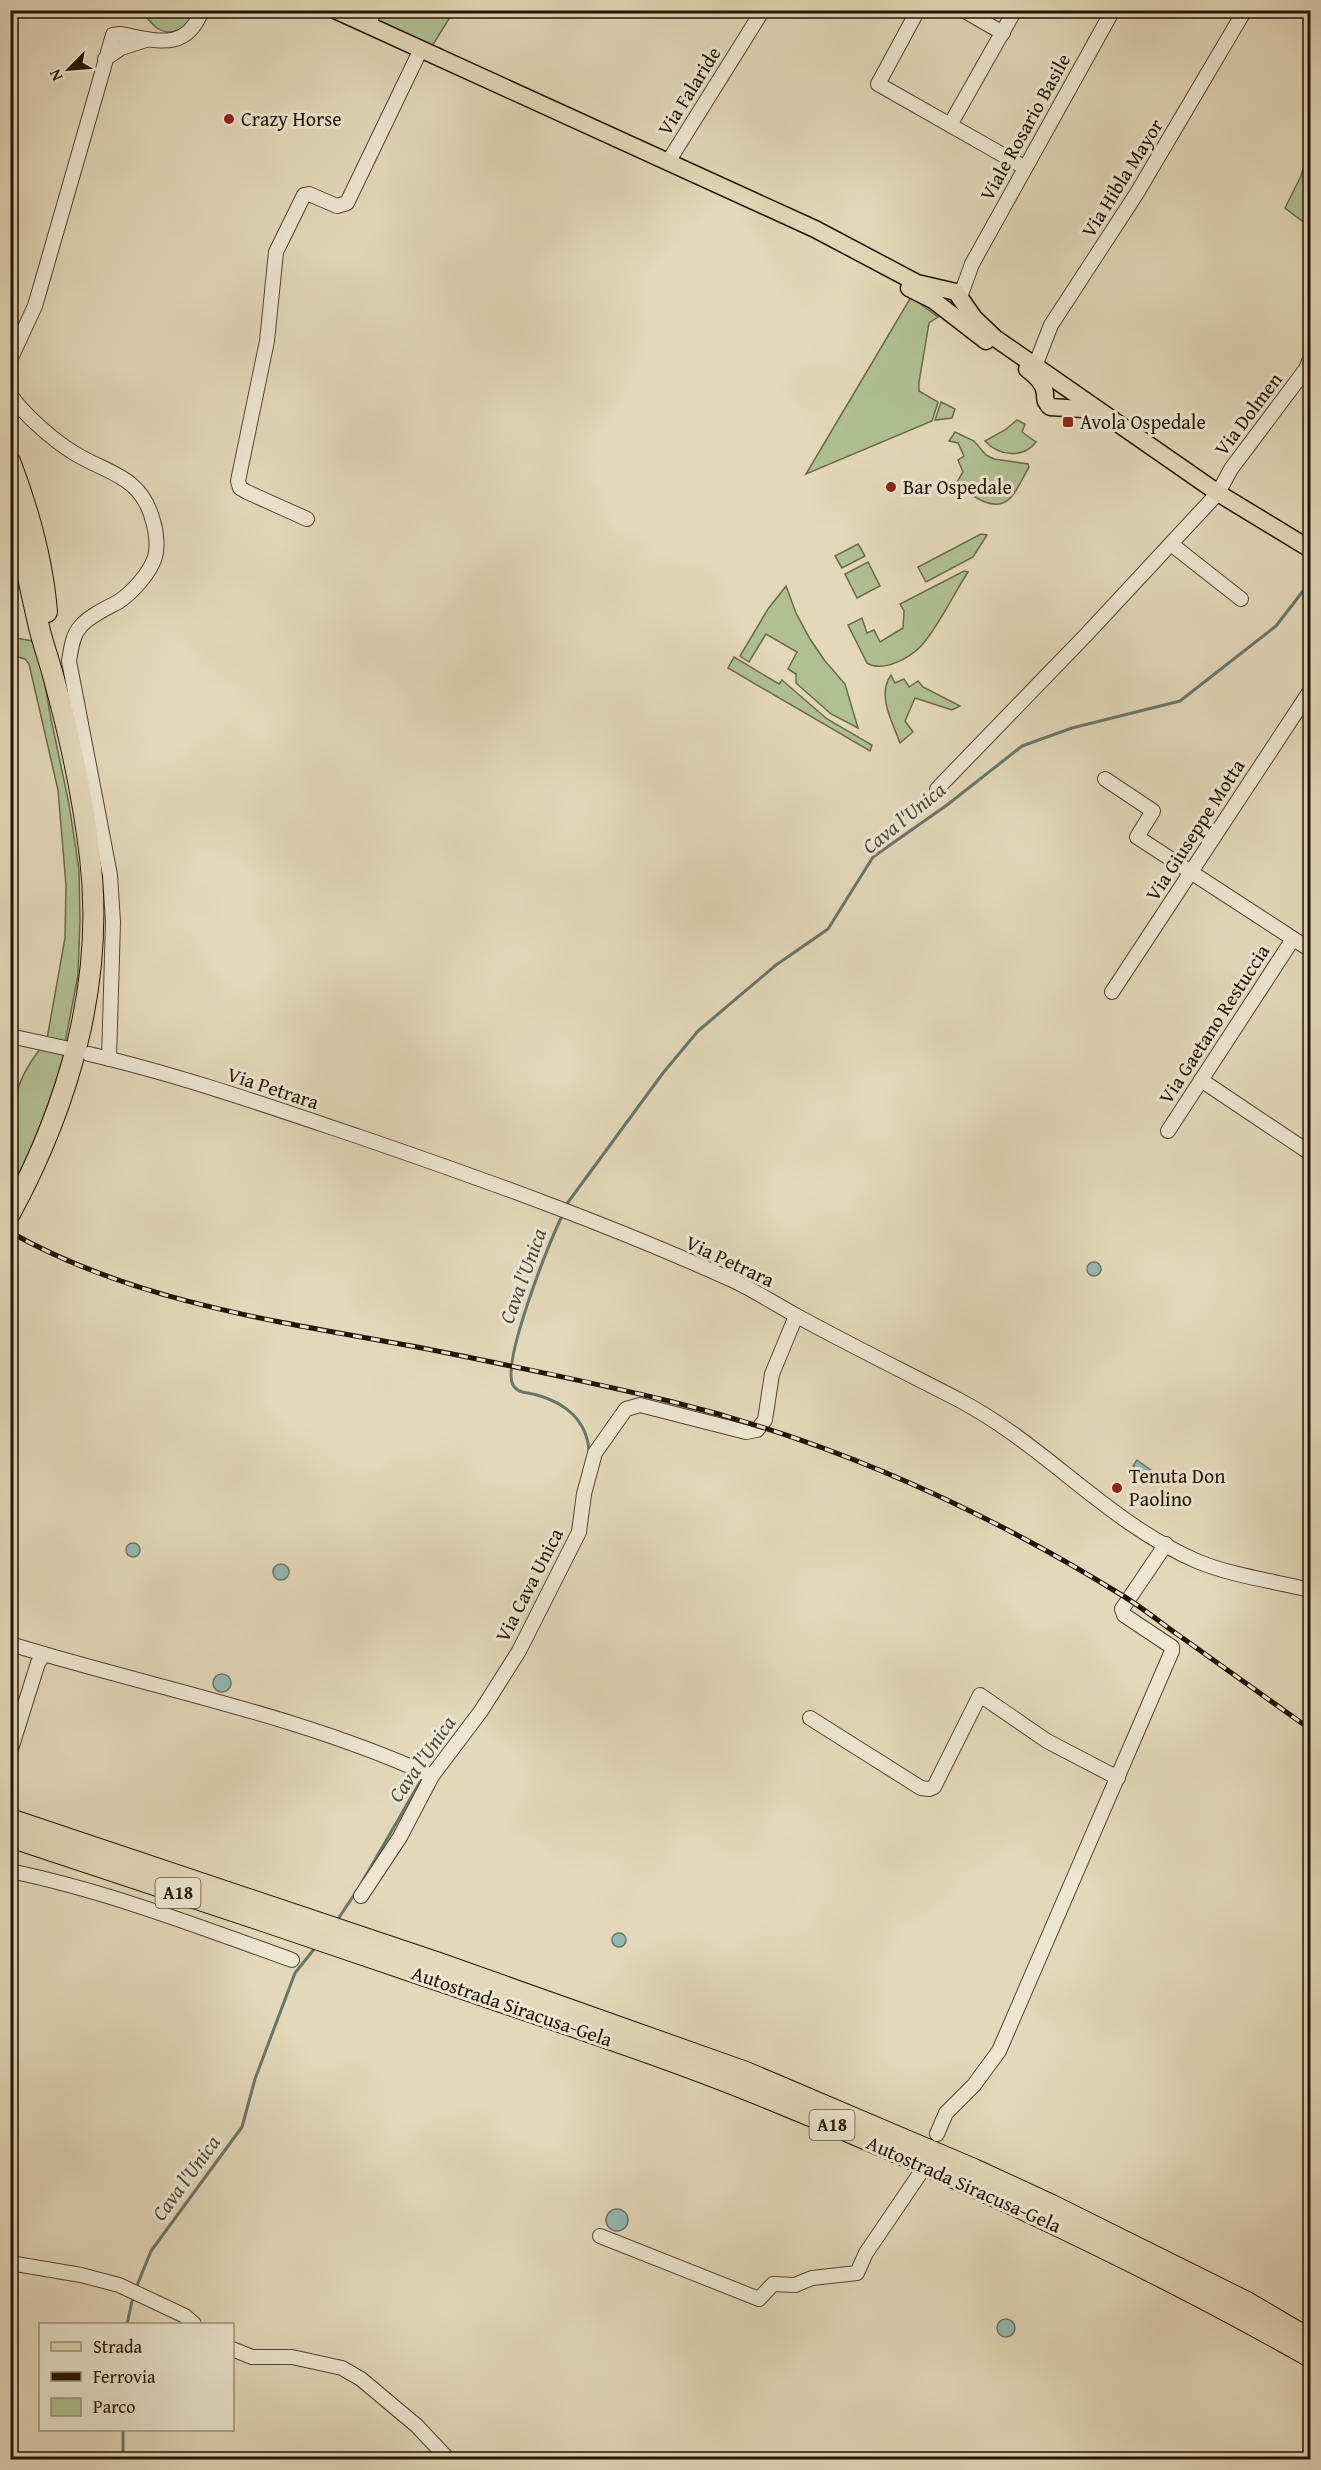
<svg xmlns="http://www.w3.org/2000/svg" width="1321" height="2470" font-family="'Gentium Book Plus',serif">
<rect width="100%" height="100%" fill="#e4d8ba"/>
<filter id="stains"><feTurbulence type="fractalNoise" baseFrequency=".00333" numOctaves="4"/><feColorMatrix values="0 0 0 0 .2 0 0 0 0 .09 0 0 0 0 .02 0 0 0 .5 -.17"/></filter>
<radialGradient id="worn" r=".72"><stop offset=".6" stop-color="#630" stop-opacity="0"/><stop offset="1" stop-color="#630" stop-opacity=".3"/></radialGradient>
<g fill="#b0c093" stroke="#6a6a4a" stroke-width="1.5">
<path d="M141 11H192C191 27 172 38 157 28 151 24 146 16 141 11Z"/>
<polygon points="380,11 454,11 432,46 377,20"/>
<polygon points="1310,143 1310,227 1285,208 1301,176"/>
<polygon points="911,297 938,317 929,323 919,382 919,391 938,402 932,421 806,474"/>
<polygon points="941,402 955,409 952,418 935,420"/>
<path d="M1017 420 1025 424 1022 432 1036 442C1023 459 999 456 985 441L1005 430Z"/>
<path d="M955 432 974 441 986 455 994 459 1028 464 1029 467C1023 477 1017 493 1008 500 992 513 969 493 956 484L963 472 958 460 964 456 958 443 949 441Z"/>
<polygon points="981,534 987,535 973,557 926,582 918,567"/>
<polygon points="858,544 865,556 842,568 835,556"/>
<polygon points="868,562 880,586 857,598 845,574"/>
<path d="M964 571 968 572C953 595 940 624 922 645 910 658 883 673 867 663L848 625 862 618 867 633 874 630 880 642 903 628 904 611 900 604Z"/>
<polygon points="786,586 796,613 810,639 825,661 845,684 858,728 831,714 796,683 796,674 788,669 797,652 766,634 749,662 740,656 768,609"/>
<polygon points="10,637 38,642 50,714 69,804 79,870 80,921 78,975 65,1043 47,1039 65,938 66,885 58,790 29,664 25,659 11,655"/>
<polygon points="734,657 779,684 782,680 827,719 872,745 870,751 728,668"/>
<path d="M891 675 895 683 904 679 909 687 918 681 923 687 960 706 952 710 915 698 905 721 913 732 900 743C893 723 876 695 891 675Z"/>
<path d="M41 1048 64 1055C50 1102 34 1146 11 1189 10 1135 4 1093 41 1048Z"/>
</g>
<g fill="#95b9b3" stroke="#67776c" stroke-width="1.5">
<circle cx="1094" cy="1269" r="7"/>
<polygon points="1137,1460 1155,1473 1151,1479 1133,1466"/>
<circle cx="133" cy="1550" r="7"/>
<circle cx="281" cy="1572" r="8"/>
<circle cx="222" cy="1683" r="9"/>
<circle cx="619" cy="1940" r="7"/>
<circle cx="617" cy="2220" r="11"/>
<circle cx="1006" cy="2328" r="9"/>
</g>
<g fill="none" stroke-linecap="round" stroke-linejoin="round">
<g stroke="#67776c" stroke-width="3">
<polyline points="566,1205 663,1073 698,1031 776,965 828,929 873,857 947,805 1022,746 1072,728 1180,701 1276,626 1310,582"/>
<path d="M561 1218C549 1244 501 1362 513 1385 518 1394 528 1392 537 1395 566 1403 587 1421 589 1451"/>
<polyline points="428,1770 437,1759"/>
<polyline points="361,1884 424,1775"/>
<polyline points="336,1922 356,1892"/>
<polyline points="136,2288 151,2251 242,2127 255,2079 295,1973 315,1948"/>
<polyline points="127,2324 133,2297"/>
<polyline points="123,2460 123,2430"/>
</g>
<g stroke="#534430" stroke-width="16">
<g id="minor">
<polyline points="918,10 878,84 1024,167"/>
<polyline points="963,10 1003,33"/>
<polyline points="367,24 376,10"/>
<polyline points="105,59 121,48 146,40"/>
<polyline points="950,125 1015,10"/>
<polyline points="668,162 763,10"/>
<polyline points="960,297 972,264 1113,10"/>
<path d="M10 360 35 306 113 35 120 34C155 40 186 53 202 10"/>
<polyline points="1035,366 1051,325 1137,193 1245,10"/>
<path d="M10 394C23 414 53 440 74 453 108 474 141 475 153 521 156 530 158 547 155 557 150 573 132 593 118 602 105 609 89 616 80 627 72 636 71 650 69 661L110 875 113 922 109 1059"/>
<polyline points="307,519 247,492 240,488 238,481 267,341 276,252 304,195 309,194 337,206 347,203 421,49"/>
<polyline points="1171,544 1241,599"/>
<polyline points="1105,779 1153,811 1137,837 1309,949"/>
<polyline points="937,789 1086,635 1218,493 1231,469 1306,369 1310,359"/>
<polyline points="1112,992 1310,691"/>
<polyline points="10,1036 65,1048"/>
<path d="M89 1054C180 1075 271 1107 360 1137 485 1180 611 1225 732 1280 754 1290 775 1304 797 1316 850 1345 905 1372 959 1400 1045 1445 1109 1524 1199 1562 1234 1576 1274 1581 1310 1590"/>
<polyline points="1201,1080 1310,1153"/>
<polyline points="1168,1131 1293,939"/>
<polyline points="10,1644 44,1654"/>
<polyline points="810,1718 921,1788 929,1789 934,1787 980,1695 1047,1741 1118,1778"/>
<path d="M10 1752 38 1663 44 1654C174 1692 308 1719 432 1776"/>
<path d="M10 1871C107 1891 200 1927 292 1960"/>
<polyline points="361,1896 400,1837 432,1776 481,1711 519,1651 579,1532 584,1494 595,1453 626,1409 640,1405 746,1432 757,1430 765,1420 772,1374 796,1316"/>
<polyline points="937,2134 946,2113 974,2085 999,2051 1172,1651 1172,1647 1124,1615 1122,1609 1166,1544"/>
<polyline points="600,2236 759,2299 773,2284 795,2285 812,2278 857,2273 866,2253 919,2175"/>
<polyline points="10,2263 81,2275 119,2285 185,2316 194,2324"/>
<polyline points="232,2349 252,2357 292,2357 342,2368 361,2379 417,2426 449,2460"/>
</g>
</g>
<g stroke="#231302" stroke-width="19">
<g id="major">
<polyline points="335,10 815,229 917,283 956,292 974,318 995,338 1218,493 1310,549"/>
<polyline points="909,288 933,300 986,341"/>
<path d="M1027 369C1035 375 1044 383 1045 393 1045 400 1045 401 1050 407L1083 409 1095 415"/>
</g>
</g>
<g stroke="#231302" stroke-width="22">
<g id="highway">
<path d="M10 461C29 511 43 560 47 612"/>
<path d="M10 494C21 540 29 586 40 631 44 647 50 663 54 679 70 737 83 798 90 857 105 982 69 1105 10 1214"/>
<polyline points="10,1819 439,1963 746,2072 974,2169 1052,2205 1247,2302 1310,2339"/>
<path d="M10 1837C165 1888 318 1939 472 1992 567 2025 663 2056 757 2094 947 2171 1132 2256 1310 2357"/>
</g>
</g>
<use href="#minor" stroke="#ede6d2" stroke-width="14"/>
<use href="#major" stroke="#e4d8ba" stroke-width="16"/>
<use href="#highway" stroke="#e4d8ba" stroke-width="20"/>
<g stroke="#231302" stroke-width="5">
<path id="rail" d="M10 1232C134 1302 279 1322 417 1347 502 1364 588 1381 673 1402 831 1441 981 1508 1120 1594 1142 1607 1162 1624 1184 1639 1226 1669 1268 1699 1310 1729"/>
</g>
<use href="#rail" stroke="#ede6d2" stroke-width="3" stroke-dasharray="9" stroke-linecap="butt"/>
</g>
<g fill="#8f2418" stroke="#ede6d2" stroke-width="2">
<circle cx="229" cy="119" r="6"/>
<rect x="1062" y="416" width="12" height="12" rx="3"/>
<circle cx="891" cy="487" r="6"/>
<circle cx="1117" cy="1488" r="6"/>
</g>
<g text-anchor="middle" stroke-width="6" stroke-linejoin="round" paint-order="stroke">
<g fill="#ede6d2" stroke="#605240" stroke-width="1.5">
<rect x="155.5" y="1878" width="45" height="30" rx="4.5"/>
<rect x="809.5" y="2110" width="45" height="30" rx="4.5"/>
</g>
<g font-size="18" font-weight="bold" fill="#231302">
<text x="178" y="1899">A18</text>
<text x="832" y="2131">A18</text>
</g>
<g font-size="20" fill="#231302" stroke="#ede6d2">
<text transform="translate(689 91) rotate(-58)" y="7">Via Falaride</text>
<text transform="translate(1025 127) rotate(-61)" y="7">Viale Rosario Basile</text>
<text transform="translate(1122 178) rotate(-58)" y="7">Via Hibla Mayor</text>
<text transform="translate(1248 414) rotate(-53)" y="7">Via Dolmen</text>
<text transform="translate(1195 830) rotate(-57)" y="7">Via Giuseppe Motta</text>
<text transform="translate(1214 1024) rotate(-57)" y="7">Via Gaetano Restuccia</text>
<text transform="translate(273 1088) rotate(18)" y="7">Via Petrara</text>
<text transform="translate(730 1261) rotate(25)" y="7">Via Petrara</text>
<text transform="translate(529 1585) rotate(-63)" y="7">Via Cava Unica</text>
<text transform="translate(512 2006) rotate(19)" y="7">Autostrada Siracusa-Gela</text>
<text transform="translate(964 2184) rotate(24)" y="7">Autostrada Siracusa-Gela</text>
</g>
<g font-size="20" fill="#231302" stroke="#ede6d2" text-anchor="start">
<text x="241" y="126">Crazy Horse</text>
<text x="1080" y="429">Avola Ospedale</text>
<text x="903" y="494">Bar Ospedale</text>
<text x="1129" y="1483">Tenuta Don<tspan x="1129" dy="23">Paolino</tspan></text>
</g>
<g font-size="21" font-style="italic" fill="#4b4d40" stroke="#ede6d2">
<text transform="translate(904 818) rotate(-39)" y="7">Cava l'Unica</text>
<text transform="translate(523 1276) rotate(-70)" y="7">Cava l'Unica</text>
<text transform="translate(422 1759) rotate(-55)" y="7">Cava l'Unica</text>
<text transform="translate(186 2178) rotate(-54)" y="7">Cava l'Unica</text>
</g>
</g>
<rect width="1321" height="2470" fill="none" stroke="#e4d8ba" stroke-width="36"/>
<rect x="12" y="12" width="1297" height="2446" fill="none" stroke="#231302" stroke-width="3"/>
<rect x="18" y="18" width="1285" height="2434" fill="none" stroke="#231302" stroke-width="1.5"/>
<rect x="39" y="2323" width="195" height="108" fill="#ede6d2" stroke="#9c927f" stroke-width="1.5"/>
<rect x="51" y="2342" width="30" height="9" fill="#e4d8ba" stroke="#9c927f" stroke-width="1.5"/>
<text x="93" y="2353" font-size="18" fill="#231302">Strada</text>
<rect x="51" y="2372" width="30" height="9" fill="#231302" stroke="#9c927f" stroke-width="1.5"/>
<text x="93" y="2383" font-size="18" fill="#231302">Ferrovia</text>
<rect x="51" y="2398" width="30" height="18" fill="#b0c093" stroke="#9c927f" stroke-width="1.5"/>
<text x="93" y="2413" font-size="18" fill="#231302">Parco</text>
<g transform="translate(69 69) rotate(245)" stroke="#ede6d2" stroke-width="4.5" paint-order="stroke">
<path d="M0-4.5L10 22L0 15L-10 22Z" fill="#231302"/>
<text y="-9" font-size="16" font-weight="bold" text-anchor="middle" fill="#231302">N</text>
</g>
<rect width="100%" height="100%" filter="url(#stains)"/>
<rect width="100%" height="100%" fill="url(#worn)"/>
</svg>
